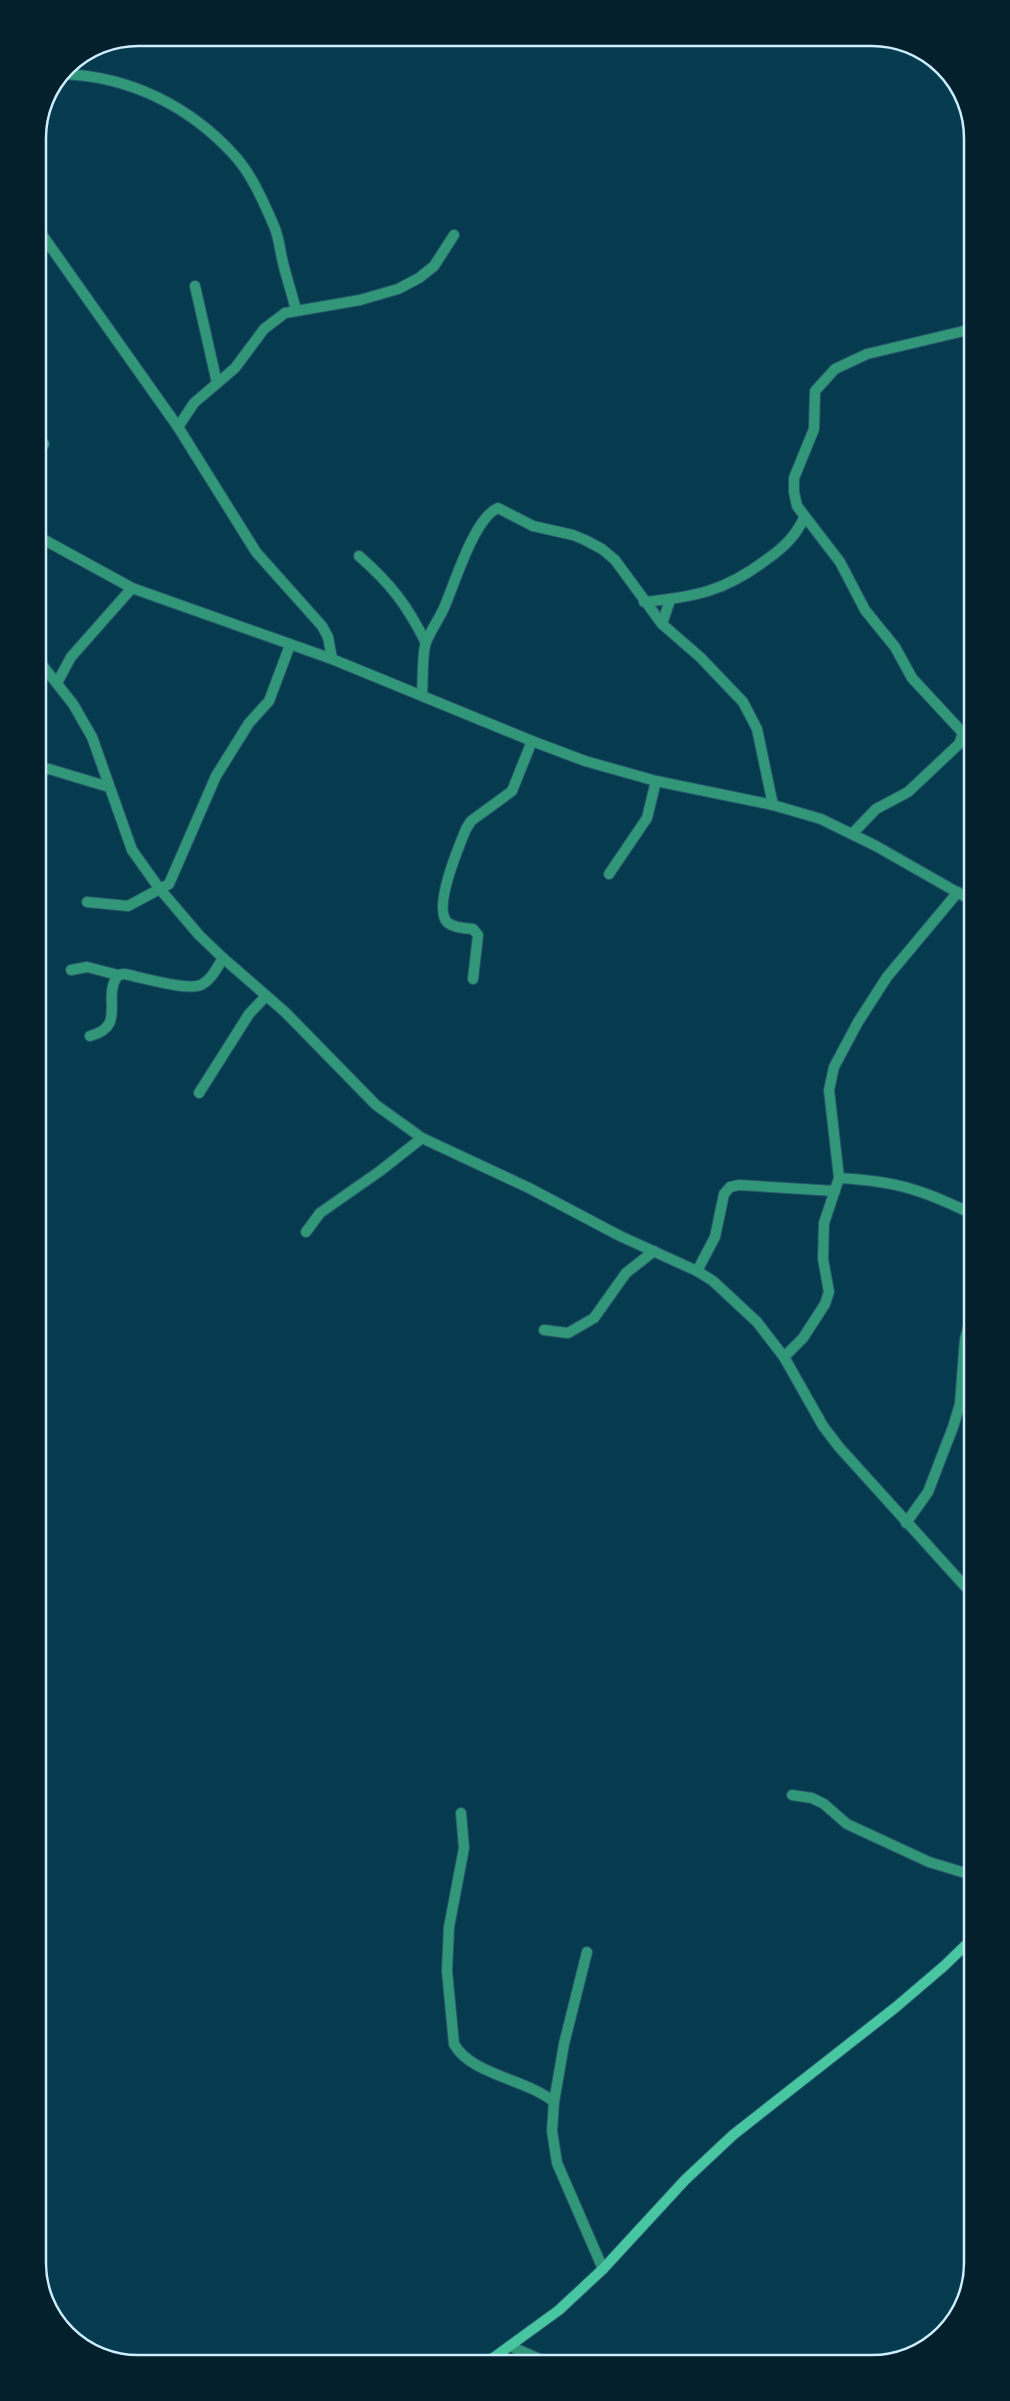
<svg xmlns="http://www.w3.org/2000/svg" width="1010" height="2401" font-family="Arial,sans-serif">
<rect width="100%" height="100%" fill="#063b4f"/>
<g fill="none" stroke-linecap="round" stroke-linejoin="round">
<g stroke="#26586b" stroke-width="12">
<g id="minor">
<path d="M62 74C129 76 190 106 235 156 252 175 264 203 274 226 279 237 280 251 283 263 287 279 292 294 296 310"/>
<polyline points="38,229 178,427 256,552 322,626 328,637 332,659"/>
<polyline points="195,286 217,383"/>
<polyline points="178,427 194,403 235,368 264,329 285,313 360,300 398,289 419,278 434,266 454,235"/>
<polyline points="38,449 44,444"/>
<path d="M359 556C391 584 407 605 426 643"/>
<path d="M644 602C695 597 725 591 766 560 783 548 795 537 804 518"/>
<polyline points="662,624 670,600"/>
<polyline points="39,661 73,704 92,737 132,850 159,888 199,935 223,958 285,1012 376,1105 422,1138 529,1188 620,1236 697,1271 713,1281 757,1322 784,1357 823,1426 839,1447 971,1593"/>
<polyline points="57,683 71,657 132,588"/>
<path d="M422 695C423 682 422 653 426 642 431 630 439 619 444 608 455 583 474 518 498 508L533 526 573 535 585 540 602 549 615 560 662 624 700 657 743 702 757 729 773 805"/>
<polyline points="39,770 49,769 109,787"/>
<polyline points="852,834 876,809 908,792 959,744 963,733 912,678 895,647 865,610 840,562 797,506 794,492 794,478 814,429 815,391 835,369 867,354 968,330"/>
<polyline points="609,874 647,818 656,781"/>
<polyline points="87,902 128,906 169,884 216,776 249,723 269,701 290,645"/>
<polyline points="71,970 87,967 118,975"/>
<path d="M473 979 478 935 473 929C466 928 453 928 447 922 433 907 459 846 466 829L471 821 512 791 532 741"/>
<path d="M90 1036C128 1026 101 998 118 975L124 974C141 977 186 991 201 985 211 980 217 968 223 958"/>
<polyline points="199,1093 249,1014 266,996"/>
<path d="M839 1178C894 1181 921 1189 970 1213"/>
<polyline points="306,1232 320,1213 380,1171 422,1138"/>
<polyline points="697,1271 715,1237 724,1194 730,1187 739,1185 835,1191"/>
<polyline points="544,1330 568,1333 594,1318 626,1273 654,1251"/>
<polyline points="784,1357 803,1338 825,1304 829,1292 823,1259 824,1223 839,1178 829,1090 834,1067 858,1022 887,977 958,892"/>
<polyline points="906,1523 928,1492 953,1427 960,1404 965,1339 970,1321"/>
<polyline points="792,1795 812,1798 824,1804 847,1824 929,1862 972,1875"/>
<path d="M461 1813 464 1848 449 1927 447 1971 454 2044C471 2075 527 2079 554 2102"/>
<polyline points="587,1952 564,2044 554,2102 552,2131 557,2163 603,2269"/>
<polyline points="510,2346 544,2361"/>
</g>
</g>
<g stroke="#26586b" stroke-width="12">
<polyline id="tertiary" points="39,537 132,588 332,659 532,741 585,761 656,781 773,805 821,819 876,846 969,899"/>
</g>
<g stroke="#26586b" stroke-width="12">
<polyline id="secondary" points="489,2361 559,2310 603,2269 685,2180 733,2135 896,2007 944,1966 972,1939"/>
</g>
<use href="#minor" stroke="#329678" stroke-width="10"/>
<use href="#tertiary" stroke="#329678" stroke-width="10"/>
<use href="#secondary" stroke="#48c6a1" stroke-width="10"/>
</g>
<path d="M0 0H1010V2401H0ZM138 46H872A92 92 0 0 1 964 138V2263A92 92 0 0 1 872 2355H138A92 92 0 0 1 46 2263V138A92 92 0 0 1 138 46Z" fill="#04202d" fill-rule="evenodd"/>
<path fill="none" stroke="#cdeeff" stroke-width="2.5" d="M138 46H872A92 92 0 0 1 964 138V2263A92 92 0 0 1 872 2355H138A92 92 0 0 1 46 2263V138A92 92 0 0 1 138 46Z"/>
</svg>
